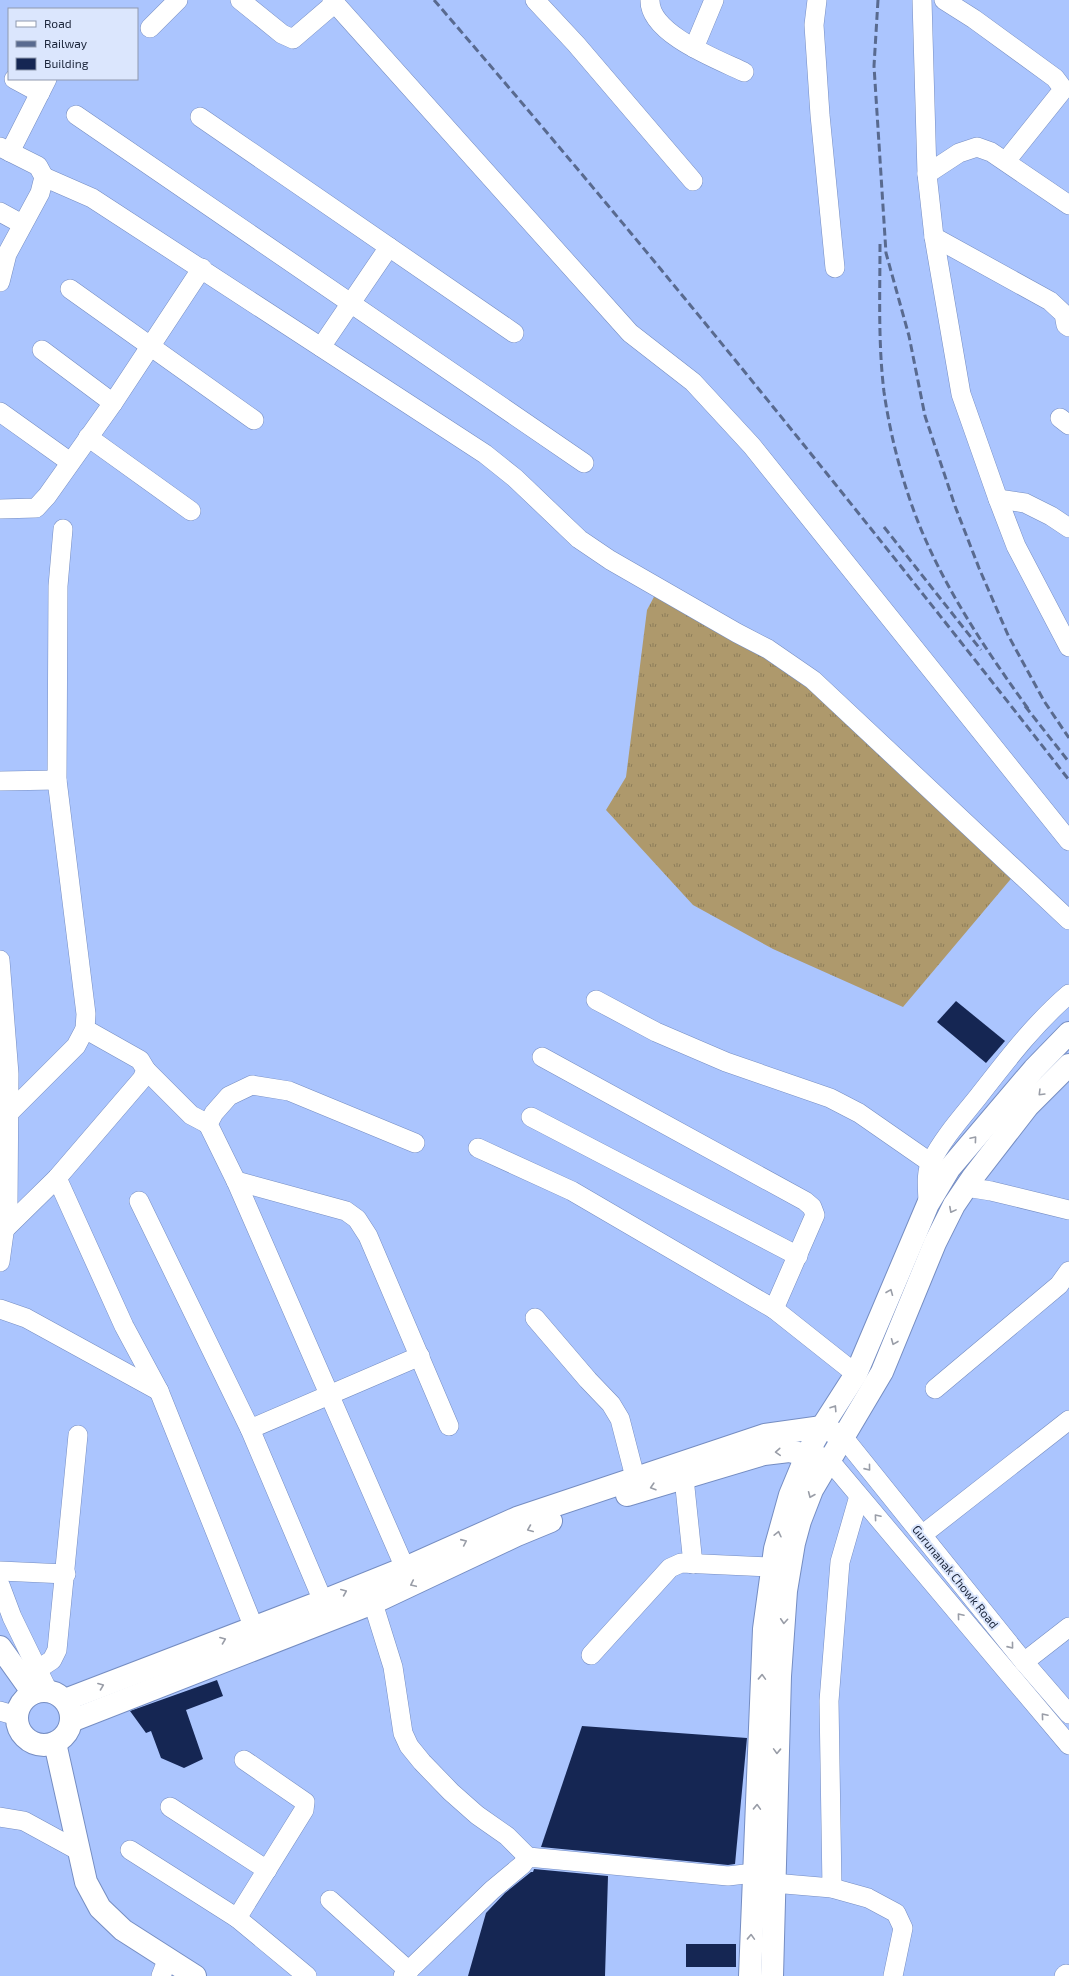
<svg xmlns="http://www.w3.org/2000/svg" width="1069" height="1976" font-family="'Exo 2',sans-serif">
<defs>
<pattern id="grass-tufts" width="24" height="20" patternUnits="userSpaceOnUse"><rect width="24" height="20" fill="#ae996c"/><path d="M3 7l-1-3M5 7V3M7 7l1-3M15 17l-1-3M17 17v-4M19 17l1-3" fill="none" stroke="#8d7d5a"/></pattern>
</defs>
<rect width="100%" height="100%" fill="#abc5fe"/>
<polygon fill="url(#grass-tufts)" points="656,593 797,672 1015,874 903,1007 773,949 693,905 606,810 626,777 647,610"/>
<g fill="#152653">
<polygon points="956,1001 1005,1041 986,1063 937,1022"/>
<polygon points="217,1680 223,1696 186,1710 203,1759 184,1768 161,1758 151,1731 146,1733 130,1711"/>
<polygon points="582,1726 747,1738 735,1864 728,1865 541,1847"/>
<polygon points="534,1869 608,1876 605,1976 468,1976 486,1913 505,1893 531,1872 533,1872"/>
<rect x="686" y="1944" width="50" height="23"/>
</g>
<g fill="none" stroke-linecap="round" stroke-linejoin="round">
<g stroke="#758dc2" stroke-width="20">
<g id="minor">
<polyline points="240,0 282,34 293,39 335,3"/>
<polyline points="332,0 630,333 693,382 752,446 1069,841"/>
<polyline points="535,0 576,44 693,181"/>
<path d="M650 0C649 34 719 60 744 72"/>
<polyline points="817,0 814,25 820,115 835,268"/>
<polyline points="922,0 927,174 934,237 961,394 998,499 1016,546 1069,647"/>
<polyline points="944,0 974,19 1055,78 1061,86 1062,91 1006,161"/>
<polyline points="150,28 178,0"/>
<polyline points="694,48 714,0"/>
<polyline points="14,79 40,93"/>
<polyline points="76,115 584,463"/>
<polyline points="200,117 514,333"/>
<polyline points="0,147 38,166 44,177 40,193 7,254 0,282"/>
<polyline points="10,152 47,79"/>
<polyline points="927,174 959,153 977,147 991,152 1069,205"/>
<polyline points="44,177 92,198 485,454 515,478 579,539 610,560 737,633 768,649 813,680 1069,920"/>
<polyline points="0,212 22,224"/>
<polyline points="934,237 1050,301 1064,314 1066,325 1069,327"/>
<polyline points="70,289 254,420"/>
<polyline points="321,347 389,247"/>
<polyline points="42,350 113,403"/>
<polyline points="0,412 70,462"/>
<polyline points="1060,418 1069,425"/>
<polyline points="88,437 191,511"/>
<polyline points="998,499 1025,503 1051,516 1069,528"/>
<polyline points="0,509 36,508 47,496 113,403 202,268"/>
<polyline points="0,781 57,780"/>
<polyline points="0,960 9,1074 8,1204 0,1262"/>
<polyline points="596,1000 656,1032 726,1062 830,1098 859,1113 931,1163"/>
<polyline points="542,1057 805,1201 812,1207 815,1215 774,1309"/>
<polyline points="146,1070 191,1115 208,1124"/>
<polyline points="8,1114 76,1046 85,1029 86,1014 57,780 58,586 63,529"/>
<polyline points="531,1117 798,1256"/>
<polyline points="478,1148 572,1191 774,1309 856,1374"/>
<polyline points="57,1178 124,1326 159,1391 254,1628"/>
<polyline points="236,1181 346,1211 357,1219 368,1236 449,1426"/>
<polyline points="966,1187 991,1191 1069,1210"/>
<polyline points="139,1201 250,1429 323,1601"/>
<path d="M928 1204C928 1191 925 1174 931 1162 943 1138 962 1117 978 1097 1006 1061 1034 1024 1069 994"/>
<polyline points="4,1230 57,1178 142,1079 146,1070 140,1060 85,1029"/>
<polyline points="0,1309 26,1318 159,1391"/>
<polyline points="535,1318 588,1380 611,1404 620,1419 635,1477"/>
<polyline points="935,1389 1059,1285 1069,1271"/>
<polyline points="250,1429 420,1356"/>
<polyline points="844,1438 1024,1662 1069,1714"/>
<polyline points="830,1461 1069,1745"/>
<polyline points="684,1478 693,1564"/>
<polyline points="922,1535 1069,1420"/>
<polyline points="405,1568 236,1181 208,1124 214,1113 229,1096 252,1085 289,1091 415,1143"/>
<polyline points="0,1571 66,1574"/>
<polyline points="0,1585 12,1617 48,1691"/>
<polyline points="373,1603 393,1667 403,1733 409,1746 422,1762 451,1792 477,1815 507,1836 528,1857"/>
<polyline points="591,1655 670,1568 681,1563 772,1567"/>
<polyline points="1024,1662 1069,1627"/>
<polyline points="37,1670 52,1660 57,1650 78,1435"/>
<polyline points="0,1711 17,1716"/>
<polyline points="170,1807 267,1870"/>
<polyline points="0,1817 24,1821 79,1851"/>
<polyline points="130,1850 237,1918 307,1976"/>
<polyline points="773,1883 832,1888 868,1898 896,1913 903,1928 893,1976"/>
<polyline points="832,1888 829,1701 840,1562 859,1496"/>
<polyline points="330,1900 409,1971"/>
<polyline points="237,1918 304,1810 305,1802 244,1760"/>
<polyline points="161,1976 168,1958"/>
<polyline points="403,1976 492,1890 522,1865 528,1857 728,1876 754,1873"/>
<polyline points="1064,1976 1066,1974"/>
</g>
</g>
<g stroke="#758dc2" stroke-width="24">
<g id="major">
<polyline points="627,1495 764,1454 789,1451 821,1458"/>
<polyline points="0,1647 33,1693"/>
<circle cx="44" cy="1718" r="27"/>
<polyline points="65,1700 323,1601 405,1568 517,1518 765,1435 822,1427 833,1432"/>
<polyline points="71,1721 373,1603 517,1535 551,1521"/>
<polyline points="55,1743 86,1882 100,1908 123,1930 195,1976"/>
<polyline points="750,1976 764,1629 775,1549 790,1495 807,1454 822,1427 856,1374 928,1204 949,1169 1034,1069 1069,1033"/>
<polyline points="772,1976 780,1676 786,1591 794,1543 800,1521 812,1490 882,1372 935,1243 954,1205 973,1177 1028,1106 1069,1065"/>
</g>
</g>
<use href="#minor" stroke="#fff" stroke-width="19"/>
<use href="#major" stroke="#fff" stroke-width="22"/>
<g stroke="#596a8f" stroke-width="3" stroke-dasharray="8 4" stroke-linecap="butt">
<path d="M434 0C653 254 863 516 1069 780"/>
<polyline points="878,0 874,66 886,253 909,336 925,416 955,506 979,568 1008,635 1044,701 1069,738"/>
<path d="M880 244C880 293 878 343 884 392 891 441 906 497 927 543 954 603 991 657 1029 710"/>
<polyline points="884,527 981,650"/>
<polyline points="1025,706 1069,762"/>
</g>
</g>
<defs><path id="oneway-chevron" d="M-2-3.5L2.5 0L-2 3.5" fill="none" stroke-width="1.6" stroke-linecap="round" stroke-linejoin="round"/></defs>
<g stroke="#999da7">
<use href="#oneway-chevron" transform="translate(1041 1093) rotate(135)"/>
<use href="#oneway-chevron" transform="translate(974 1139) rotate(-50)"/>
<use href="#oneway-chevron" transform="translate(952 1210) rotate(118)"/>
<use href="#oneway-chevron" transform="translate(890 1292) rotate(-68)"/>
<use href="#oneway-chevron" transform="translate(894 1342) rotate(112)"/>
<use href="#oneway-chevron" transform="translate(834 1408) rotate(-57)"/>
<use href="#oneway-chevron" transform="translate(778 1452) rotate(176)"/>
<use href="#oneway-chevron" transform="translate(868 1468) rotate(51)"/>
<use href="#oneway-chevron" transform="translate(653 1487) rotate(163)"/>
<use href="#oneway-chevron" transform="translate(811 1495) rotate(113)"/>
<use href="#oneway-chevron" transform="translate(877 1517) rotate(-130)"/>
<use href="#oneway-chevron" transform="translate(530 1529) rotate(157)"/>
<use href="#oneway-chevron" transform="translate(778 1534) rotate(-77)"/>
<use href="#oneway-chevron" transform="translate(464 1542) rotate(-24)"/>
<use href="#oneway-chevron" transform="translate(413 1584) rotate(155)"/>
<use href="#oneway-chevron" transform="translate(344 1592) rotate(-23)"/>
<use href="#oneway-chevron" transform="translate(960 1616) rotate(-130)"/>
<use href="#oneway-chevron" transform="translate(784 1621) rotate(94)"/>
<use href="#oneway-chevron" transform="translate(223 1640) rotate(-21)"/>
<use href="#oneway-chevron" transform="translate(1011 1646) rotate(51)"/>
<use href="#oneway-chevron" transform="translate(762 1677) rotate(-88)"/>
<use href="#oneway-chevron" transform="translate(101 1686) rotate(-21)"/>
<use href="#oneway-chevron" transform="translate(1044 1716) rotate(-130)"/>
<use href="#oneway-chevron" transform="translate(777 1751) rotate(92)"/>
<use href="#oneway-chevron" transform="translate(757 1807) rotate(-88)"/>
<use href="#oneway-chevron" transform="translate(751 1937) rotate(-88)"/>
</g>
<g text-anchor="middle" stroke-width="4" stroke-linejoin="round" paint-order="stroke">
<g font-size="12" fill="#1c263b" stroke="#dbe6fd">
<text transform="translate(955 1577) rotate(51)" y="4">Gurunanak Chowk Road</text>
</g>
</g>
<rect x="8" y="8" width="130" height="72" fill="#dbe6fd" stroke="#8f99af"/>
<rect x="16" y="21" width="20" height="6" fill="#ffffff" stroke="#8f99af"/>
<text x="44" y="28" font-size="12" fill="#1c263b">Road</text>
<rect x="16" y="41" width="20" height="6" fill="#596a8f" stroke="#8f99af"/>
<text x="44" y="48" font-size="12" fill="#1c263b">Railway</text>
<rect x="16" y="58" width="20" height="12" fill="#152653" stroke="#8f99af"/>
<text x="44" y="68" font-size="12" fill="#1c263b">Building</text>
</svg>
